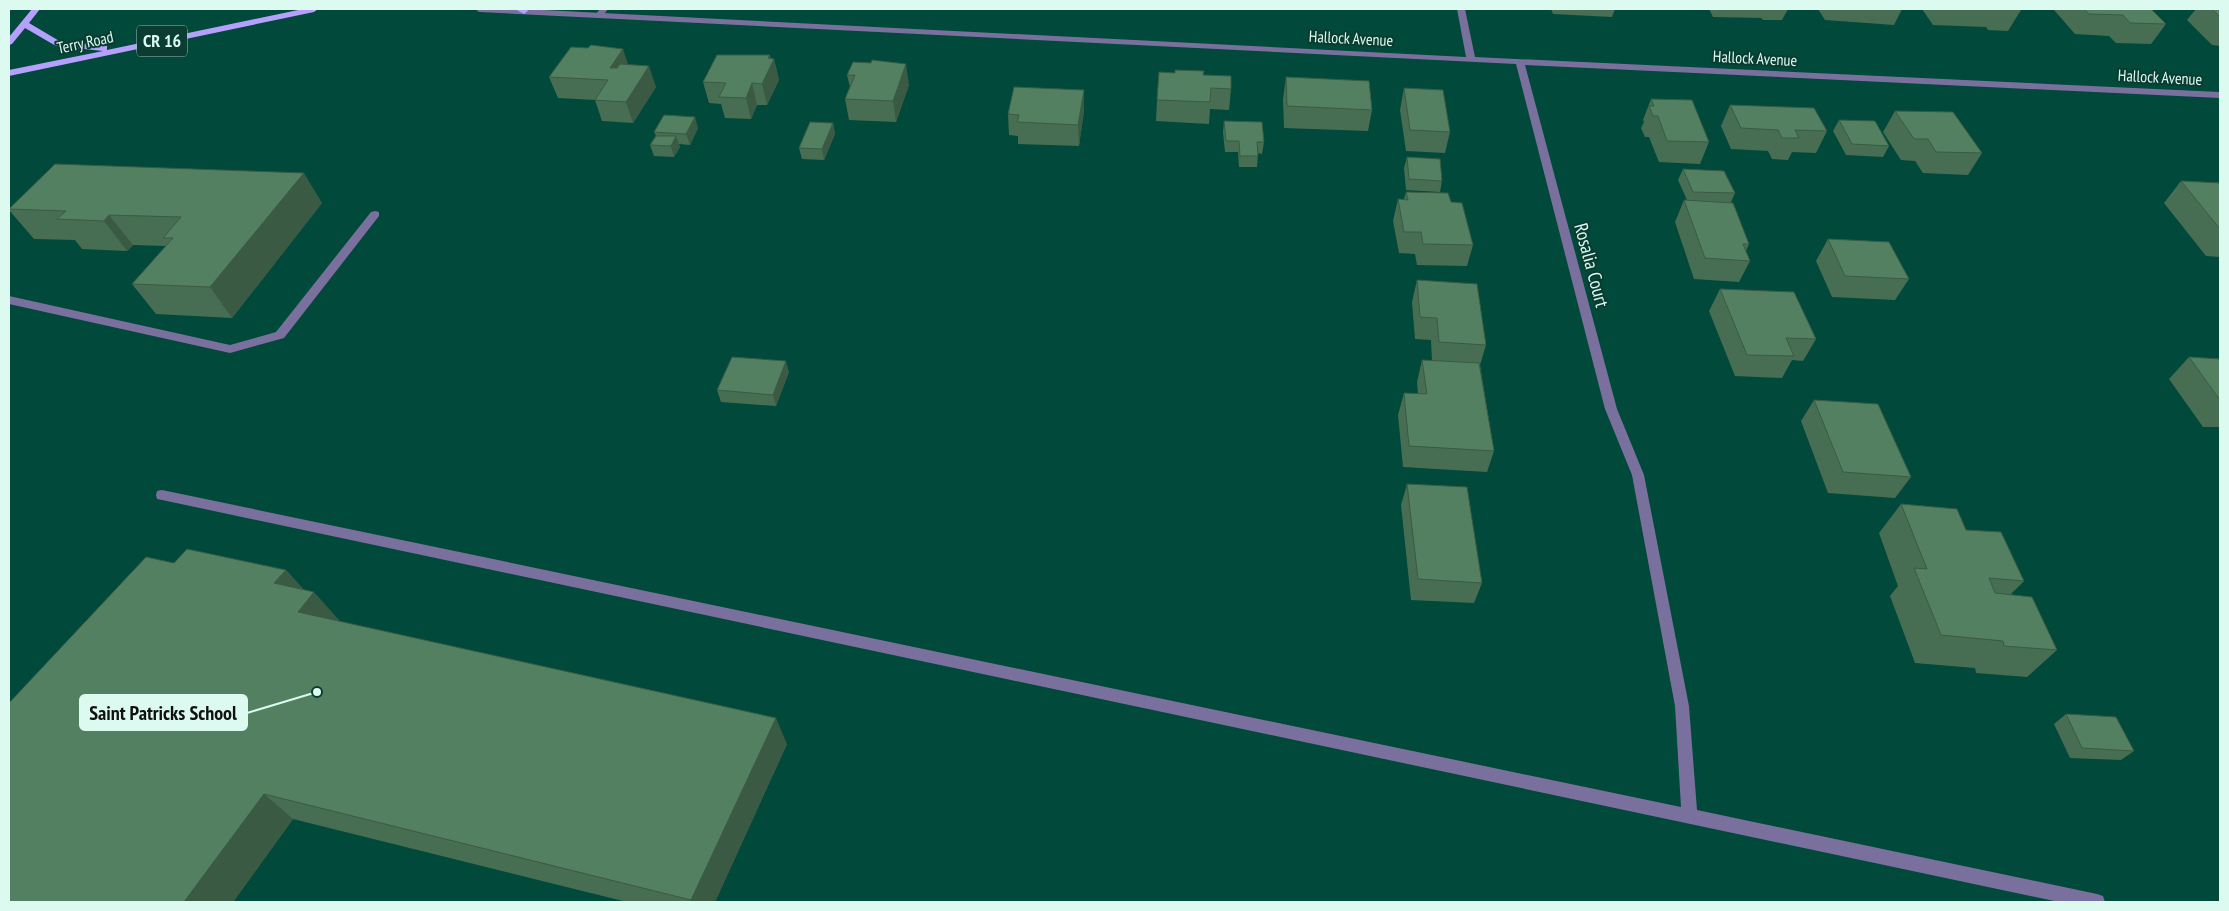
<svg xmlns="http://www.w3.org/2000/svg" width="2229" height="911" font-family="'PT Sans Narrow',sans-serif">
<rect width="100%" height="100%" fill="#00493b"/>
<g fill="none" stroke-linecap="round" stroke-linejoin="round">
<g fill="#7a709e" fill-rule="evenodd">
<polygon points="600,9 608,9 602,17 596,17 595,15"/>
<polygon points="375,211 379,212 379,216 284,338 230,353 9,304 9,296 230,345 276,332 371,212"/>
<polygon points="1638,470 1642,472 1644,475 1689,706 1697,810 2097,894 2103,896 2105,902 2059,902 162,500 157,499 156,495 157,491 162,490 1681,807 1675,706 1632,475 1634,472"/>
</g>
<polygon fill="#7a709e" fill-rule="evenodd" points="475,9 524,9 1466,57 1457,9 1465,9 1475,57 2220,92 2220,98 1525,65 1617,409 1644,475 1642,478 1634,478 1632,475 1605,409 1516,64 479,12"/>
<g fill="#b6a0fe" fill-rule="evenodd">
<polygon points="32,9 40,9 29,23 61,42 104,45 107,46 107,50 303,9 318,9 314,12 9,76 9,70 103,51 56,46 25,28 12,44 9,45 9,37"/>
<polygon points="515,9 526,9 528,11 524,14"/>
</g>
</g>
<g fill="#476e53">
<polygon points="1551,9 1615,9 1612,17 1553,14"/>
<polygon points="1709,9 1788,9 1782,20 1763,20 1761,18 1713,17"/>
<polygon points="1818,9 1902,9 1894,25 1825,20"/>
<polygon points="1922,9 2019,9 2021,10 2008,31 1988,30 1986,27 1933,25"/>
<polygon points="2054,9 2151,9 2166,24 2151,44 2116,43 2109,36 2075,34 2054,10"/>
<polygon points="2196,9 2220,9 2220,46 2212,45 2187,20"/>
<polygon points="771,58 774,59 779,80 767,105 757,105 751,119 725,118 721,104 709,103 703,82"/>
<polygon points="871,63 909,85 896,122 849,120 845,99 850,87 847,75"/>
<polygon points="628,64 656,87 633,123 602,121 595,100 558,98 549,77"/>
<polygon points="1204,75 1231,89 1229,110 1210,109 1209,124 1156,121 1157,100"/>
<polygon points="1286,77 1372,110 1368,131 1284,128 1283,99"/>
<polygon points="1404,88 1450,132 1445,153 1406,151 1400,110"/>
<polygon points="1651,99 1709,142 1700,164 1659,162 1649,137 1645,137 1641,128 1644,122 1643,120"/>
<polygon points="1730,105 1827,131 1816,153 1792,152 1788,160 1772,159 1768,151 1731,149 1721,126"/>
<polygon points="1084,111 1079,146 1018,144 1018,136 1009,135 1008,114"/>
<polygon points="1895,111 1982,153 1968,175 1923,173 1915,161 1901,160 1883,132"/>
<polygon points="1839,120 1889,146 1883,157 1846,155 1833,131"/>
<polygon points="1224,121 1264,142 1262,154 1258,153 1257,167 1239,167 1238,152 1225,152 1223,132"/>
<polygon points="833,123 835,134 824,160 802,159 799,148"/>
<polygon points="698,128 690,145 679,144 680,147 674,157 654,156 650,145 656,136 654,132"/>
<polygon points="1407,157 1442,181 1440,192 1406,190 1404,168"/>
<polygon points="1683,169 1735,193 1731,202 1749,244 1746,251 1750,261 1739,282 1694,279 1675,222 1684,200 1687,200 1678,180"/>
<polygon points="2181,181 2220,183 2220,257 2206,256 2164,203"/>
<polygon points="1406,192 1451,202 1473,245 1467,266 1417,265 1415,254 1399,253 1393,221 1398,199 1404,199"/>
<polygon points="322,203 232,318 156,314 132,284 166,246 133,245 127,251 82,249 75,240 34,239 9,210 9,208"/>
<polygon points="1828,239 1909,279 1895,300 1832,297 1816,261"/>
<polygon points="1417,280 1486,345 1480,365 1494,451 1487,472 1403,467 1398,415 1404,393 1418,394 1417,382 1422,360 1432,361 1431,340 1415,339 1412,302"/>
<polygon points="1720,289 1816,339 1803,361 1792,360 1782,378 1735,376 1709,311"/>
<polygon points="2189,357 2220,359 2220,427 2203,427 2169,379"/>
<polygon points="789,372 776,406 721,402 717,390"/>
<polygon points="1814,400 1911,477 1895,498 1828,493 1801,421"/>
<polygon points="1407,484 1482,583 1474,603 1411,600 1401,505"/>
<polygon points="1901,504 1966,530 2024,581 2010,595 2057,650 2027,677 1976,673 1975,668 1915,663 1890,596 1898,586 1879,533"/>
<polygon points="174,563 286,570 304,590 339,620 338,621 787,744 715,902 627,902 293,819 233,902"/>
<polygon points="2066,714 2134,751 2121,760 2070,758 2054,724"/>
</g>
<g fill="#3a5a44">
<polygon points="623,49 630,70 610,68"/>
<polygon points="770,55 772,63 774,59 779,80 767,105 762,84 768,58"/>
<polygon points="906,64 909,85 896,122 893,101"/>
<polygon points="649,66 656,87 633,123 626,102"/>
<polygon points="752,83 757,105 751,119 746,98"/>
<polygon points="1084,90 1084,111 1079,146 1078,125"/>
<polygon points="695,117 698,128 690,145 686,134"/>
<polygon points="833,123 835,134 824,160 822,149"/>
<polygon points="676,136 680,147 674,157 671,146"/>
<polygon points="304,173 322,203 232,318 210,287"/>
<polygon points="109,215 133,245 127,251 104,221"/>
<polygon points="786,361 789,372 776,406 773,395"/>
<polygon points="286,570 310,597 314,592 339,620 323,640 298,612 274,583"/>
<polygon points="776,718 787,744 715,902 692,902 691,900"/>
<polygon points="264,794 293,819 233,902 184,902"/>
</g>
<g fill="#538061" stroke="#3a5a44">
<polygon points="2084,9 2151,9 2166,24 2130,23 2123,15 2089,14"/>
<polygon points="2212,9 2220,9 2220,17"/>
<polygon points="591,45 623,49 610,68 617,68 620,64 649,66 626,102 595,100 608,80 549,77 571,47 588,48"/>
<polygon points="717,55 770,55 768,58 774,59 762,84 752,83 746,98 719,97 726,83 703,82"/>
<polygon points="872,60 906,64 893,101 845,99 855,75 847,75 853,62 871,63"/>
<polygon points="1175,70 1204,71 1203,75 1231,76 1231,89 1211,88 1210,102 1157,100 1159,72 1175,73"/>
<polygon points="1286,77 1369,81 1372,110 1287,106"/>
<polygon points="1014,87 1084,90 1078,125 1017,122 1019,115 1008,114"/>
<polygon points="1404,88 1443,90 1450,132 1410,130"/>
<polygon points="1651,99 1692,100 1709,142 1667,141 1658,116 1653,116 1649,106 1654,106"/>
<polygon points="1730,105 1814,108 1827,131 1795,130 1799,138 1782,138 1778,130 1741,128"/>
<polygon points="1895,111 1953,112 1982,153 1936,152 1928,139 1914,139"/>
<polygon points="664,115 695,117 686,134 654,132"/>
<polygon points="1839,120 1875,121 1889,146 1852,144"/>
<polygon points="1224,121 1262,122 1264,142 1257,142 1258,156 1240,156 1239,141 1226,141"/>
<polygon points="810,122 833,123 822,149 799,148"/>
<polygon points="656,136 676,136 671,146 650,145"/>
<polygon points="1407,157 1440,159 1442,181 1409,179"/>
<polygon points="55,164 304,173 210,287 132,284 173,238 163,238 181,217 109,215 104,221 57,219 66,211 9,209"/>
<polygon points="1683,169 1724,171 1735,193 1693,192"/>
<polygon points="2181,181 2220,183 2220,229"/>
<polygon points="1406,192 1448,193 1451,202 1462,203 1473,245 1423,244 1421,232 1404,232 1398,199 1408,200"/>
<polygon points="1684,200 1733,203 1749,244 1743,244 1750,261 1705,258"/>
<polygon points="1828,239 1889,242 1909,279 1845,276"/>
<polygon points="1417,280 1477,284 1486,345 1439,342 1437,318 1420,317"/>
<polygon points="1720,289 1794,292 1816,339 1786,338 1794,356 1747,355"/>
<polygon points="732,357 786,361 773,395 717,390"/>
<polygon points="2189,357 2220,359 2220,400"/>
<polygon points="1422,360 1479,363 1494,451 1409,446 1404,393 1427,394"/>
<polygon points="1814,400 1878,404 1911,477 1843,472"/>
<polygon points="1407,484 1467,487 1482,583 1418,579"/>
<polygon points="1901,504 1957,509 1966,530 2001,532 2024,581 1989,578 1995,593 2032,597 2057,650 2004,646 2003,641 1941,635 1914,568 1927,569"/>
<polygon points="187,549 286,570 274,583 314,592 298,612 776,718 691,900 264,794 184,902 9,902 9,703 146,557 174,563"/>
<polygon points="2066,714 2116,717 2134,751 2082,748"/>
</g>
<g text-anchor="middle" stroke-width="4" stroke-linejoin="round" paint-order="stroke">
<g font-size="16" fill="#dcfaf0" stroke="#0a3c31">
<text transform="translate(1351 38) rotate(3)" y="6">Hallock Avenue</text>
<text transform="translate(85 42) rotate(-12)" y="6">Terry Road</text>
<text transform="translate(1755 58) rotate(3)" y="6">Hallock Avenue</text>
<text transform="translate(2160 77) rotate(3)" y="6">Hallock Avenue</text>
</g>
<rect fill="#0a3c31" stroke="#9dc1b7" stroke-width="1" x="137" y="25.5" width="50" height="31" rx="4"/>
<g font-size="18" font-weight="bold" fill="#dcfaf0">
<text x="162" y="47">CR 16</text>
</g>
<g font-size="19" fill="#dcfaf0" stroke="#0a3c31">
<text transform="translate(1592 265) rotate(75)" y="7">Rosalia Court</text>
</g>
</g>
<path fill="none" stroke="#dcfaf0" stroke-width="2" d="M317 692L247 713"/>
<circle fill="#dcfaf0" stroke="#0a3c31" stroke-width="2" cx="317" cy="692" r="5"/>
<rect fill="#dcfaf0" stroke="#dcfaf0" stroke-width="2" x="80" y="695" width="167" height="35" rx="5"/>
<g font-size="20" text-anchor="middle" font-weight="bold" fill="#111">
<text x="163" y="720">Saint Patricks School</text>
</g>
<rect width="2229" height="911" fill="none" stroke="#dcfaf0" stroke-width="20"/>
</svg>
